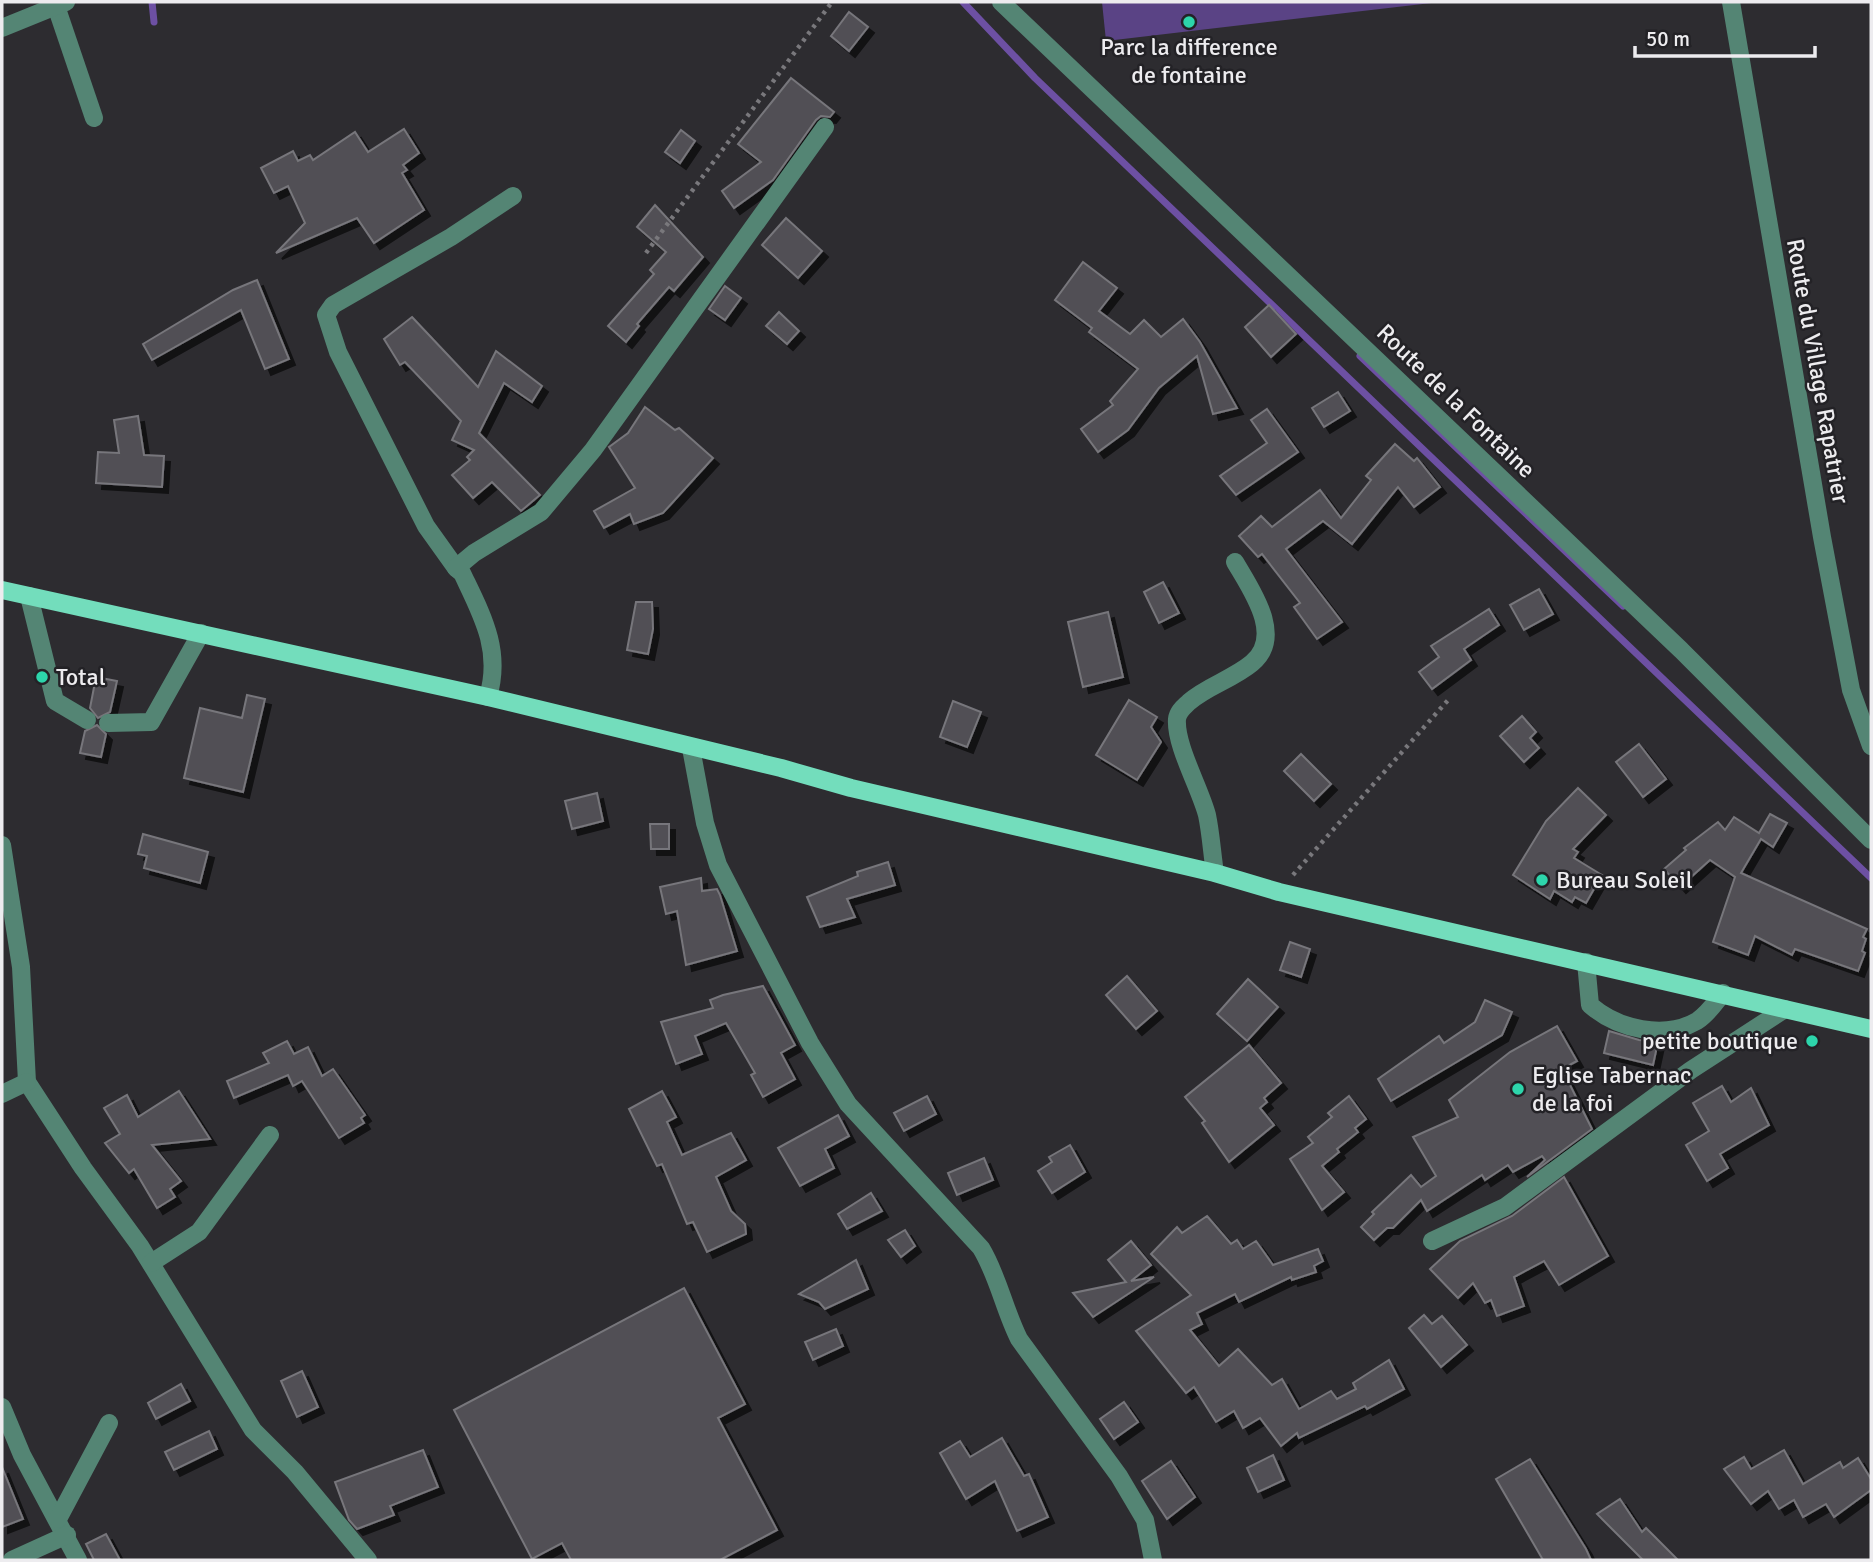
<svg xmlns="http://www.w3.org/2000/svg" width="1873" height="1562" font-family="Signika,sans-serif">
<defs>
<filter id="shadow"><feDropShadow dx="6" dy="6" stdDeviation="0" flood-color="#0009"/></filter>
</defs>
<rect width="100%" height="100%" fill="#2d2c30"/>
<polygon fill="#5a4385" points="1102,2 1440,2 1106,41"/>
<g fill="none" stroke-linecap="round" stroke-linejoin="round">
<g stroke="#6d50a3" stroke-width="7">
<polyline points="152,2 154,22"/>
<polyline points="963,2 1035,78 1871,878"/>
<polyline points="1360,356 1623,606"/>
</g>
</g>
<g fill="#515054" stroke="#77767b" stroke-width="2" filter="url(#shadow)">
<polygon points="849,12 868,27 849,51 831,36"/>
<polygon points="791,78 834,112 830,117 821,116 816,120 773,180 734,208 722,191 761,162 738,144"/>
<polygon points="404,129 419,153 403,165 407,170 402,173 424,210 374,243 357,218 276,253 305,223 288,186 274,193 261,168 293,151 298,161 310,155 313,160 355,132 368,152"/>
<polygon points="681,130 695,141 680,163 665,152"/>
<polygon points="655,205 703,257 674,291 669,287 637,324 639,326 626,342 608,326 654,274 650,270 666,252 637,227"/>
<polygon points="786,218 822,251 798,278 762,245"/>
<polygon points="1083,262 1117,288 1099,311 1130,334 1144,320 1161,337 1183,319 1200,342 1237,408 1213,414 1197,356 1159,388 1128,430 1098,452 1081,429 1113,405 1110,401 1138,369 1089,332 1092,328 1055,300"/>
<polygon points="257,280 289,359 265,369 241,310 152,360 143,344 233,290"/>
<polygon points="725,286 741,298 725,320 709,309"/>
<polygon points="1269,305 1296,334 1271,357 1245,327"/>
<polygon points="779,312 799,331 787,344 766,326"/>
<polygon points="412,317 478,387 496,351 542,386 532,402 504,383 479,433 540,495 521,511 492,482 473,498 452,475 470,460 467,457 474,450 452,440 461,421 405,362 400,365 384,339"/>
<polygon points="1338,392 1350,411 1324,427 1312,408"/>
<polygon points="645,407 675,430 679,428 713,458 663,513 634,524 630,514 604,528 594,511 635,488 609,447 628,433"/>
<polygon points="1267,409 1298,452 1236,495 1220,476 1267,443 1251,420"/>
<polygon points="138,416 144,455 164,456 162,487 96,483 98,452 119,453 114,420"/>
<polygon points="1395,444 1414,461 1417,458 1440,487 1414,507 1398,487 1352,544 1323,521 1286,549 1342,622 1317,639 1294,607 1300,603 1262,554 1258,557 1239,536 1261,516 1272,527 1320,490 1341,518 1371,480 1366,476"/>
<polygon points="1163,582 1179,613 1159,623 1144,592"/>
<polygon points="1539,589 1553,614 1524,630 1510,605"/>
<polygon points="636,602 652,602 653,629 648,654 627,650"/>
<polygon points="1489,609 1499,625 1464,649 1471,660 1432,689 1419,672 1439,657 1431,646"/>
<polygon points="1108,612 1123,677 1083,687 1068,622"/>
<polygon points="96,677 117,681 110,712 98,718 90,708"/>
<polygon points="247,695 265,699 243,792 184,778 200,708 242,718"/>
<polygon points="1129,700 1157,717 1151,727 1161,742 1137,780 1096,755"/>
<polygon points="953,701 981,712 967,747 940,737"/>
<polygon points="1522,716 1536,732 1530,738 1539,748 1524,762 1500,736"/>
<polygon points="97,725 106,734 101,757 80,753 85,731"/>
<polygon points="1639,744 1666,779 1643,797 1616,762"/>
<polygon points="1301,754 1331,784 1314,801 1284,771"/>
<polygon points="1578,788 1606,815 1573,849 1578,852 1574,858 1602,875 1586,903 1575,897 1572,902 1554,891 1550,899 1513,875 1546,821"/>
<polygon points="597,793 603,821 572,829 565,801"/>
<polygon points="1770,814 1787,823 1773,847 1761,839 1741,873 1867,929 1863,937 1866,939 1862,951 1865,953 1858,971 1795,949 1792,955 1755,936 1748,955 1713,942 1735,877 1710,860 1680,887 1664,869 1686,850 1684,848 1718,822 1725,830 1734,817 1759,833"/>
<polygon points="650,824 669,824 669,849 651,849"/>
<polygon points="143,834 208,852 200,883 144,868 147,856 138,854"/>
<polygon points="888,862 895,885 847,899 855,917 820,927 807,897 858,876 857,872"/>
<polygon points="701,878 702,891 717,889 720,895 737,951 686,965 677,911 666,914 660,887"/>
<polygon points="1290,942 1310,949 1301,977 1280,970"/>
<polygon points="1127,976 1157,1011 1136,1029 1106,995"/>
<polygon points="1248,979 1278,1007 1247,1041 1217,1014"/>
<polygon points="763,986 795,1045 781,1053 795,1079 763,1097 751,1075 755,1073 726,1023 695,1036 702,1054 676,1064 661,1022 713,1008 710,1000 723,995"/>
<polygon points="1485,1000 1512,1012 1502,1035 1391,1101 1378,1079 1439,1036 1444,1043 1475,1022"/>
<polygon points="1557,1026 1577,1061 1562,1069 1592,1129 1527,1177 1545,1160 1542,1156 1513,1172 1508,1165 1485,1180 1482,1175 1427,1211 1421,1200 1393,1228 1387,1228 1374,1240 1361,1227 1374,1214 1372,1212 1411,1175 1421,1187 1436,1176 1413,1137 1458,1117 1449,1100 1510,1052"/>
<polygon points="1609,1031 1639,1040 1658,1042 1653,1065 1604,1053"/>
<polygon points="287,1041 294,1054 308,1047 322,1076 333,1069 365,1115 361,1118 364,1123 339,1138 302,1081 293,1086 288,1075 234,1098 227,1081 269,1063 263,1053"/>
<polygon points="1249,1045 1281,1083 1264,1098 1267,1102 1260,1108 1274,1125 1229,1162 1202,1123 1205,1121 1185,1097"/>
<polygon points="1722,1086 1731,1102 1751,1088 1769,1125 1720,1154 1728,1168 1707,1181 1686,1145 1709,1131 1693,1103"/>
<polygon points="179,1091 210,1139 152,1145 181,1181 170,1189 175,1197 157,1208 134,1169 129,1173 105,1143 120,1134 104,1108 127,1095 138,1117"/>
<polygon points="662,1091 676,1117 667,1122 682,1155 731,1133 746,1160 716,1177 731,1211 745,1224 746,1234 707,1252 693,1222 687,1224 662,1164 657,1166 629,1109"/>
<polygon points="927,1096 936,1114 904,1131 894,1113"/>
<polygon points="1349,1096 1366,1119 1355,1128 1358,1132 1337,1149 1339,1152 1322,1166 1344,1192 1322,1210 1290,1159 1313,1143 1308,1137 1332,1117 1328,1113"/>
<polygon points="838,1115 849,1136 825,1149 834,1168 800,1186 778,1148"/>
<polygon points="1070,1145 1085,1172 1052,1193 1038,1171 1052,1162 1049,1157"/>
<polygon points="984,1158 993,1180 957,1195 948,1173"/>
<polygon points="1564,1177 1608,1256 1559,1285 1544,1261 1514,1277 1524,1306 1497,1316 1491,1300 1485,1303 1473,1283 1458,1298 1430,1269 1460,1241 1512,1216"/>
<polygon points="871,1193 882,1211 847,1229 838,1214"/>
<polygon points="1207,1216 1231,1244 1237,1240 1243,1249 1256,1241 1273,1265 1318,1249 1323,1261 1314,1266 1316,1272 1292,1280 1291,1277 1239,1302 1235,1294 1197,1313 1202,1324 1190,1330 1219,1366 1238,1349 1272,1385 1282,1379 1299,1409 1331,1391 1337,1399 1356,1389 1353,1383 1389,1360 1404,1389 1367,1409 1365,1406 1299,1438 1297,1433 1281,1446 1260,1418 1243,1428 1234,1411 1216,1422 1194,1387 1186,1393 1136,1331 1191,1295 1151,1254 1177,1227 1182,1233"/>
<polygon points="905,1230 915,1246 901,1257 888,1240"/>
<polygon points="1131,1241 1151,1265 1131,1281 1154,1277 1093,1317 1073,1293 1126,1282 1108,1260"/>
<polygon points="856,1260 868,1289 825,1309 819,1302 799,1294"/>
<polygon points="684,1288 745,1404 718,1418 777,1530 720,1560 571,1560 562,1543 532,1559 454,1410"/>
<polygon points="1424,1315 1432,1324 1442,1316 1467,1345 1441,1367 1409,1328"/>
<polygon points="836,1329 843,1346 813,1360 805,1342"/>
<polygon points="302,1371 318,1407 297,1417 281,1381"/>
<polygon points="181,1384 190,1401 156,1419 148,1403"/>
<polygon points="1124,1402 1138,1422 1114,1439 1100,1419"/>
<polygon points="209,1431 217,1449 174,1470 165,1452"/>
<polygon points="1002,1438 1024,1476 1029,1474 1048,1517 1017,1531 995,1481 966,1499 940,1453 960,1441 970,1457"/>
<polygon points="423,1450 438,1487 390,1506 394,1515 357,1529 349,1520 335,1482"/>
<polygon points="1784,1450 1803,1484 1840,1462 1843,1468 1858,1458 1871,1479 1871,1490 1834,1517 1826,1504 1803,1517 1794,1500 1779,1509 1768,1491 1751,1504 1724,1469 1744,1457 1751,1469"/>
<polygon points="1273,1455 1284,1480 1258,1492 1247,1468"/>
<polygon points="1530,1459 1586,1549 1591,1560 1543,1560 1496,1479"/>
<polygon points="1171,1461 1195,1497 1167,1519 1142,1481"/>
<polygon points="2,1467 23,1519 2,1527"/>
<polygon points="1620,1499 1642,1532 1646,1528 1678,1560 1643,1560 1597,1514"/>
<polygon points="106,1534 120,1560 94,1560 86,1544"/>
</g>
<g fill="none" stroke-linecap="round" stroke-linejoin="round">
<g stroke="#79787c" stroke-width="4.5" stroke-dasharray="3.5 5" stroke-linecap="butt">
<polyline points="646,253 832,2"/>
<polyline points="1293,875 1449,699"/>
</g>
<g stroke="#548574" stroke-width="18">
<polyline points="1001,2 1681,650 1871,840"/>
<polyline points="1731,2 1822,537 1851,690 1871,746"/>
<polyline points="56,6 94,118"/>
<polyline points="2,28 66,2"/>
<polyline points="456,568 426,526 338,352 326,315 333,305 451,237 513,196"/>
<polyline points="29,596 55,701 87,720"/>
<path d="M488 697C502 650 482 615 462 573L456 568 474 553 541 512 593 450 825 127"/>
<polyline points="108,723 151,722 201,633"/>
<path d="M691 748 705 823 718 865 810 1043 848 1104 981 1248C998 1276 1004 1309 1019 1339L1119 1476 1145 1520 1153 1560"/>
<polyline points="2,845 21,967 27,1082 83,1168 140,1246 253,1430 295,1472 368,1560"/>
<path d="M1215 873C1212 854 1211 834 1207 815 1200 788 1175 745 1177 719 1178 711 1184 707 1189 702 1207 686 1233 679 1252 663 1285 636 1250 588 1235 562"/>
<path d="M1586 962 1590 1005C1618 1029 1664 1040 1697 1021 1708 1014 1715 1003 1723 993"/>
<polyline points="2,1094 27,1082"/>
<polyline points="1432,1241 1505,1207 1691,1070 1785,1009"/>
<polyline points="151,1263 199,1232 270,1135"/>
<polyline points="2,1407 22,1455 78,1560"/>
<polyline points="58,1519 109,1423"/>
<polyline points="12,1560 67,1535"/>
</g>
<polyline stroke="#73ddbc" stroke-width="18" points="2,590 488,697 781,768 851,788 1215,873 1279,892 1871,1029"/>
</g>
<g fill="#2dd5ab" stroke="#232226" stroke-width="2.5">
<circle cx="1189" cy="22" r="7"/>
<circle cx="42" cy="677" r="7"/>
<circle cx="1542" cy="880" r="7"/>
<circle cx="1812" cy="1041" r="7"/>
<circle cx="1518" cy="1089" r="7"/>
</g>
<g text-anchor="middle" stroke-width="5" stroke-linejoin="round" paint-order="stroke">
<g font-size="24" fill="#edecef" stroke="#232226" text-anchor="start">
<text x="1189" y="55" text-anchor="middle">Parc la difference<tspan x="1189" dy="28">de fontaine</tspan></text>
<text x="56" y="685">Total</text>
<text x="1556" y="888">Bureau Soleil</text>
<text x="1798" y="1049" text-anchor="end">petite boutique</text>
<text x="1532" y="1083">Eglise Tabernac<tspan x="1532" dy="28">de la foi</tspan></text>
</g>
<g font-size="24" fill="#edecef" stroke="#232226">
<text transform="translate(1818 371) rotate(80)" y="8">Route du Village Rapatrier</text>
<text transform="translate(1456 401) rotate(44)" y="8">Route de la Fontaine</text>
</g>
</g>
<rect width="1873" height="1562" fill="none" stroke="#edecef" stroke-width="7"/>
<path d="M1635 46v10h180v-10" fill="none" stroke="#edecef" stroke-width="3.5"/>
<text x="1646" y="46" font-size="21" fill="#edecef" stroke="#232226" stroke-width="5" paint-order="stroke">50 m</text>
</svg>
